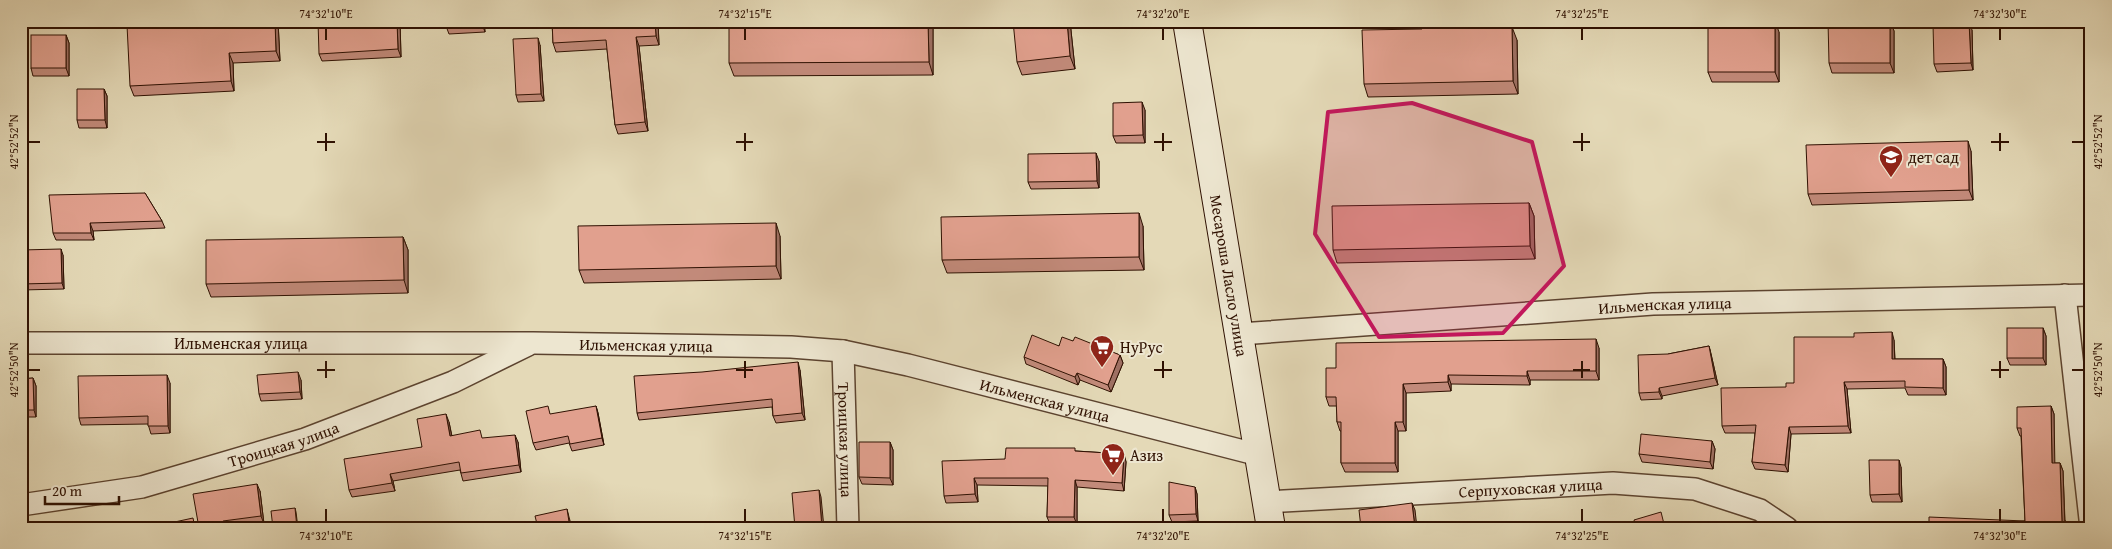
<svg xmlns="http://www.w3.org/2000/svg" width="2112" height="549" font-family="'Gentium Book Plus',serif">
<rect width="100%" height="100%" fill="#e4d9b7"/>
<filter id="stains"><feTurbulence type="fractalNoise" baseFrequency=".004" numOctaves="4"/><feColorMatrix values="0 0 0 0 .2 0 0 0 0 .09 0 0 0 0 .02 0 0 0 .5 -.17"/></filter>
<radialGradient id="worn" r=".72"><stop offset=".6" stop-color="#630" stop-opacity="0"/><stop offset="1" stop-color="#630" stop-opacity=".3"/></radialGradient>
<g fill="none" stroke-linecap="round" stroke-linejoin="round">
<g stroke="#5c432f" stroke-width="24">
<g id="street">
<polyline points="2065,295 2091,528"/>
<path id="s1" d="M1240 334 1653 304 2091 295"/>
<path id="s2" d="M21 343H533L791 347 843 351 908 365 1259 455"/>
<path id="s3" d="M843 351 848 528"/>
<path id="s4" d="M1266 502 1613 483 1695 489 1760 510 1787 528"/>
<path id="s5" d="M21 505 142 487 305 439 453 382 528 345"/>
</g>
</g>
<g stroke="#2f1102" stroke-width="30">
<g id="secondary">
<path id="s6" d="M1187 21 1271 528"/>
</g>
</g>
<use href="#street" stroke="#ede6d0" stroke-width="21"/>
<use href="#secondary" stroke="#ede6d0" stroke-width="28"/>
</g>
<g fill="#c28a7a" stroke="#2f1102">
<polygon points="278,21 280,61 233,63 234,91 134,96 130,86"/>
<polygon points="400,21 401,57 322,61 319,54"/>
<polygon points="484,21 485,32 449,34 446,26"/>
<polygon points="552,21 658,21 659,45 639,46 648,131 618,134 615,125 607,49 556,52 553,43"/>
<polygon points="1070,21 1075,69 1022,75 1017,62"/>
<polygon points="1890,21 1894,31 1894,73 1832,73 1829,63"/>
<polygon points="933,23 933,75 734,76 729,63"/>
<polygon points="1453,28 1517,40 1518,94 1368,97 1364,84 1422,29"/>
<polygon points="1972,30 1973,70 1937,72 1934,64"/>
<polygon points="1779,32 1779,82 1712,82 1708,72"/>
<polygon points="66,35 69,43 69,76 33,76 31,68"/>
<polygon points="540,45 544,101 518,102 516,95"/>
<polygon points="104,89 107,96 107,128 79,128 77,120"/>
<polygon points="1145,110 1145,143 1116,143 1113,136"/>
<polygon points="1971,151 1973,200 1812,205 1808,194"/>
<polygon points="1099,161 1099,188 1031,189 1028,182"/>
<polygon points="2091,170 2091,226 2087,216"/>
<polygon points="145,193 162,221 165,228 93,231 94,240 56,240 53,233"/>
<polygon points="1529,203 1534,216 1535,259 1337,263 1333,250"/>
<polygon points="1143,226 1144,270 947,273 942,260"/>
<polygon points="780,236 781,279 584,283 579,270"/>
<polygon points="403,237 408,250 408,293 211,297 206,284"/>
<polygon points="21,250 63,255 64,289 21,290"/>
<polygon points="2043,328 2046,336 2046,365 2010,365 2007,358"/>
<polygon points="1894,340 1895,359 1943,359 1946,367 1946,395 1908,395 1905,388 1847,389 1851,433 1791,434 1788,472 1755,469 1752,462 1755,433 1725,433 1722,426 1794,383"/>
<polygon points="1073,341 1120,355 1123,363 1111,392 1080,380 1078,385 1026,364 1024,357"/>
<polygon points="1709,346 1711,354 1718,385 1662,396 1662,399 1641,400 1639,393 1668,354"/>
<polygon points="1599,348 1599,380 1530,380 1530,385 1451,384 1451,391 1406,393 1406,431 1398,431 1398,472 1345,472 1341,463 1341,431 1340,431 1337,422 1337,406 1329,406 1326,397 1336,368"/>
<polygon points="800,370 805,420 776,423 773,416 772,407 639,420 637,413"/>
<polygon points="33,378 36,386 36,417 21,417 21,379"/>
<polygon points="301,380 302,399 261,401 259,394"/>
<polygon points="170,383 170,433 151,434 148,424 81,425 79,418"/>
<polygon points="596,406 598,413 604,445 572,451 569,443 536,450 533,443"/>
<polygon points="2051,406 2054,414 2054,463 2060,463 2063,471 2065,521 2066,521 2068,528 1929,528 2025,521 2021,436 2020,436 2017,428"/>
<polygon points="449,422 452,436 518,442 521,472 463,481 460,470 393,481 395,491 352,497 349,490 422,447"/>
<polygon points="1712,441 1715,449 1713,469 1642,462 1639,454"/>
<polygon points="890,442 893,450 893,485 862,484 859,477"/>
<polygon points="1076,451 1124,454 1126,462 1124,491 1077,487 1077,525 1050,524 1047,517 1048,486 977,485 978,502 946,503 944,496 1005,459"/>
<polygon points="1901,467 1902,502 1872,502 1870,495"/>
<polygon points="1195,487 1197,494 1198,521 1172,522 1169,515"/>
<polygon points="260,491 264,524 231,528 199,528"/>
</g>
<g fill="#9e7063" stroke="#2f1102">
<polygon points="275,21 278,21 280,61 276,51"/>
<polygon points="397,21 400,21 401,57 398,49"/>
<polygon points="482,21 484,21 485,32 482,24"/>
<polygon points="655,21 658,21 659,45 656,36"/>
<polygon points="928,21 932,21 933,23 933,75 929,62"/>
<polygon points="1067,21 1070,21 1075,69 1070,56"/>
<polygon points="1448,21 1453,21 1453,41 1449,28"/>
<polygon points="1775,21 1779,32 1779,82 1775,72"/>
<polygon points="1890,21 1894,31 1894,73 1890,63"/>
<polygon points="1969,22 1972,30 1973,70 1971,63"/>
<polygon points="1512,27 1517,40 1518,94 1513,81"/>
<polygon points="66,35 69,43 69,76 66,68"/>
<polygon points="636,37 639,46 648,131 645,122"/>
<polygon points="538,38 540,45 544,101 541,94"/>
<polygon points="229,53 233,63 234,91 231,81"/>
<polygon points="104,89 107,96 107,128 105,120"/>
<polygon points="1142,102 1145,110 1145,143 1143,135"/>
<polygon points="1968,141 1971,151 1973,200 1969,190"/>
<polygon points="1096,153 1099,161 1099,188 1097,181"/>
<polygon points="1529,203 1534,216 1535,259 1530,246"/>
<polygon points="1139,213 1143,226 1144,270 1139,257"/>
<polygon points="90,223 93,231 94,240 91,233"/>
<polygon points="776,223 780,236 781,279 776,266"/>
<polygon points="403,237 408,250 408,293 404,280"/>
<polygon points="61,249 63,255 64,289 62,283"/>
<polygon points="2043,328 2046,336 2046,365 2043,358"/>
<polygon points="1892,332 1894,340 1895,366 1892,359"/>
<polygon points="1596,339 1599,348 1599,380 1596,371"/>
<polygon points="1709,346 1711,354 1718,385 1715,378"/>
<polygon points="1120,355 1123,363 1111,392 1108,385"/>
<polygon points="1943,359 1946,367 1946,395 1943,388"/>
<polygon points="798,362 800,370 805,420 802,413"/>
<polygon points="1527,371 1530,380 1530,385 1527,376"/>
<polygon points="298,372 301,380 302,399 300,392"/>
<polygon points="1077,373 1080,380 1078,385 1075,377"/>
<polygon points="167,375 170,383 170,433 168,426"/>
<polygon points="1448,375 1451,384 1451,391 1448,382"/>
<polygon points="33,378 36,386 36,417 34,410"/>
<polygon points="1844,382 1847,389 1851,433 1848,426"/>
<polygon points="1403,384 1406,393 1406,431 1403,422"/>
<polygon points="1659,388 1662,396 1662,399 1659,392"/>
<polygon points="596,406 598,413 604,445 602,438"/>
<polygon points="2051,406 2054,414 2055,471 2052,463"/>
<polygon points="446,414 449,422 453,443 450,436"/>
<polygon points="1395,422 1398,431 1398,472 1395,463"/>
<polygon points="1789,427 1791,434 1788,472 1785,465"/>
<polygon points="515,435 518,442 521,472 519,465"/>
<polygon points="1712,441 1715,449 1713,469 1710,462"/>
<polygon points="890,442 893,450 893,485 890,478"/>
<polygon points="1124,454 1126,462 1124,491 1122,483"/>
<polygon points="1899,460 1901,467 1902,502 1899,494"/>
<polygon points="2060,463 2063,471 2065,528 2062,522"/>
<polygon points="390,474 393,481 395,491 392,483"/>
<polygon points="974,478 977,485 978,502 975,494"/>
<polygon points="1075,480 1077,487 1077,525 1074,517"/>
<polygon points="257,484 260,491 264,524 261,516"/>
<polygon points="1195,487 1197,494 1198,521 1196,514"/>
<polygon points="819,490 821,497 824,528 822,528"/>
<polygon points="1412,503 1415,510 1417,528 1415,528"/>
<polygon points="295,508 296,512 298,528 297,528"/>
<polygon points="567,509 569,517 572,528 570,528"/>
</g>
<g fill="#e1a08e" stroke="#2f1102">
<polygon points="209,21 275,21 276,51 229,53 231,81 130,86 127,25"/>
<polygon points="318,21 397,21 398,49 319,54"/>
<polygon points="446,21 482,21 482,24 446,26"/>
<polygon points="552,21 655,21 656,36 636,37 645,122 615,125 606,40 553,43"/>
<polygon points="729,21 928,21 929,62 729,63"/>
<polygon points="1013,21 1067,21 1070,56 1017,62"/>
<polygon points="1422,21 1448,21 1449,28 1512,27 1513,81 1364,84 1362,30 1422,29"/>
<rect x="1708" y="21" width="67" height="51"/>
<polygon points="1828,21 1890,21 1890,63 1829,63"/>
<polygon points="1969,22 1971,63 1934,64 1933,24"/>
<rect x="31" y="35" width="35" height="33"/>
<polygon points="538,38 541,94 516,95 513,39"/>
<polygon points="77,89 104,89 105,120 77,120"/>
<polygon points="1142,102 1143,135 1113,136 1113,103"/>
<polygon points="1968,141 1969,190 1808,194 1806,145"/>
<polygon points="1096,153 1097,181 1028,182 1028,154"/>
<rect x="2087" y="170" width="4" height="46"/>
<polygon points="145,193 162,221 90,223 91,233 53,233 49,195"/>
<polygon points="1529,203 1530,246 1333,250 1332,206"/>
<polygon points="1139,213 1139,257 942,260 941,217"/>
<polygon points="776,223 776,266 579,270 578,226"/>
<polygon points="403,237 404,280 206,284 206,240"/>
<polygon points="61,249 62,283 21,284 21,250"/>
<rect x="2007" y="328" width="36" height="30"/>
<polygon points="1892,332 1892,359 1943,359 1943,388 1905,387 1905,381 1844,382 1848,426 1789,427 1785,465 1752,462 1756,425 1722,426 1721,388 1786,387 1786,383 1794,383 1794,337 1854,337 1854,333"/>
<polygon points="1032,335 1059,346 1062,337 1073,341 1075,337 1120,355 1108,385 1077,373 1075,377 1024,357"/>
<polygon points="1596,339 1596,371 1527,371 1527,376 1448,375 1448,382 1403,384 1403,422 1395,422 1395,463 1341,463 1341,422 1337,422 1336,397 1326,397 1326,368 1336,368 1336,343"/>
<polygon points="1709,346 1715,378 1659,388 1659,392 1639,393 1638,355 1668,354"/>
<polygon points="798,362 802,413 773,416 772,399 637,413 634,376 702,372"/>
<polygon points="298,372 300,392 259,394 257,375"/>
<polygon points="167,375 168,426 148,426 148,416 79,418 78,376"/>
<polygon points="33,378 34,410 21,410 21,379"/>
<polygon points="548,406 550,414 596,406 602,438 570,444 568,436 533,443 526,411"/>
<polygon points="2051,406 2052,463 2060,463 2062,522 2066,521 2066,528 1929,528 1929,517 2025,521 2021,428 2017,428 2017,407"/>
<polygon points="446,414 450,436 480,430 482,438 515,435 519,465 461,473 459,462 390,474 392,483 349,490 344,459 422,447 417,419"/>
<polygon points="1641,434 1712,441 1710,462 1639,454"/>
<polygon points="859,442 890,442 890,478 859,477"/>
<polygon points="1006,448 1075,448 1075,451 1124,454 1122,483 1075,480 1074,517 1047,517 1048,478 974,478 975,494 944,496 942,461 1005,459"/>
<polygon points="1869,460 1899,460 1899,494 1870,495"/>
<polygon points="1169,482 1195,487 1196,514 1169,515"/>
<polygon points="257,484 261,516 223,521 224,528 199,528 193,494"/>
<polygon points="819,490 822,528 795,528 792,493"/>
<polygon points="1412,503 1415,528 1361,528 1359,510"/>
<polygon points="295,508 297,528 273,528 271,511"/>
<polygon points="567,509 570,528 538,528 535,516"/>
<polygon points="1661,512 1665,528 1636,528 1634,520"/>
<polygon points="193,518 195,528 162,528 170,526 170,523"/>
<polygon points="84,525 84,528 64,528"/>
</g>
<path fill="#c2185b" fill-opacity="0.2" stroke="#c2185b" stroke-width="4" stroke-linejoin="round" d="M1412 103 1532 142 1564 266 1503 333 1379 337 1315 234 1328 112Z"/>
<path fill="none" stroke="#2f1102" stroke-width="2" d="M326 28V40M745 28V40M1163 28V40M1582 28V40M2000 28V40M326 133V151M745 133V151M1163 133V151M1582 133V151M2000 133V151M28 142H40M317 142H335M736 142H753M1154 142H1172M1573 142H1590M1991 142H2009M2072 142H2084M326 361V378M745 361V378M1163 361V378M1582 361V378M2000 361V378M28 370H40M317 370H335M736 370H753M1154 370H1172M1573 370H1590M1991 370H2009M2072 370H2084M326 509V522M745 509V522M1163 509V522M1582 509V522M2000 509V522"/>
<defs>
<g id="school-pin" transform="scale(1.25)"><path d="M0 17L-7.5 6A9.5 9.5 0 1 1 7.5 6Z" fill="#8f2418" stroke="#ede6d0"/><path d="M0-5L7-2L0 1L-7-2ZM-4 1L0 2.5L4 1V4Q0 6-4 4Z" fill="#fff"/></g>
<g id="supermarket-pin" transform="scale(1.25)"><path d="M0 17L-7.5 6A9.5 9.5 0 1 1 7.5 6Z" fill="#8f2418" stroke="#ede6d0"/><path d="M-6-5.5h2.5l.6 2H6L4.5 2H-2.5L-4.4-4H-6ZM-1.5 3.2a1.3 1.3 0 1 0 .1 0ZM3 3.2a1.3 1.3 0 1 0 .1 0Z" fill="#fff"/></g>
</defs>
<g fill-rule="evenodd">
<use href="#school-pin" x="1891" y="157"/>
<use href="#supermarket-pin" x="1102" y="347"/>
<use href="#supermarket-pin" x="1113" y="455"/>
</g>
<g text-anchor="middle" stroke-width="4" stroke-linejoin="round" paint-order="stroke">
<g font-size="16" fill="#2f1102" stroke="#ede6d0" text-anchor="start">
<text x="1908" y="163">дет сад</text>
<text x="1120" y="353">НуРус</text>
<text x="1130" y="461">Азиз</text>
</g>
<g font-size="16" fill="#2f1102" stroke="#ede6d0">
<text dy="6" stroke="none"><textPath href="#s6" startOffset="258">Месароша Ласло улица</textPath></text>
<text dy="6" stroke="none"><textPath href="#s1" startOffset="426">Ильменская улица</textPath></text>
<text dy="6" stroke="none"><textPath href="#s2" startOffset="220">Ильменская улица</textPath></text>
<text dy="6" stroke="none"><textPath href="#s2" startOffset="625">Ильменская улица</textPath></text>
<text dy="6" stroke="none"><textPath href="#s2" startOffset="1030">Ильменская улица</textPath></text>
<text dy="6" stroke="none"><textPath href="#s3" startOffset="89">Троицкая улица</textPath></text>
<text dy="6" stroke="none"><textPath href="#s5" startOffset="270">Троицкая улица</textPath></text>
<text dy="6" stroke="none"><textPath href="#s4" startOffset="265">Серпуховская улица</textPath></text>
</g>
</g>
<rect width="2112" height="549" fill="none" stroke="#e4d9b7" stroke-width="55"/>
<path d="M45 496v8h74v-8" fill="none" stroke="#2f1102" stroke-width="2.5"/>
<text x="52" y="496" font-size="15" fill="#2f1102" stroke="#ede6d0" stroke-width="4" paint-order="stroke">20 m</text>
<rect x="28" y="28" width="2056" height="494" fill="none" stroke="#2f1102" stroke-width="2"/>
<g font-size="12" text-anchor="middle" fill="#2f1102">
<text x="326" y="18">74°32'10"E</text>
<text x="745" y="18">74°32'15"E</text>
<text x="1163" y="18">74°32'20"E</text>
<text x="1582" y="18">74°32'25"E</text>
<text x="2000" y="18">74°32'30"E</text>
<text transform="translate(14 142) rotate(-90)" y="4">42°52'52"N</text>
<text transform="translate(2098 142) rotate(-90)" y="4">42°52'52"N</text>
<text transform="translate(14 370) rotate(-90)" y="4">42°52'50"N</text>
<text transform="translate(2098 370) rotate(-90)" y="4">42°52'50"N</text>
<text x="326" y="540">74°32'10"E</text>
<text x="745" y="540">74°32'15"E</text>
<text x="1163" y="540">74°32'20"E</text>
<text x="1582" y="540">74°32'25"E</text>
<text x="2000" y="540">74°32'30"E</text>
</g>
<rect width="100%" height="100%" filter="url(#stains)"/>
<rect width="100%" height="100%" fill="url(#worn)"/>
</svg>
